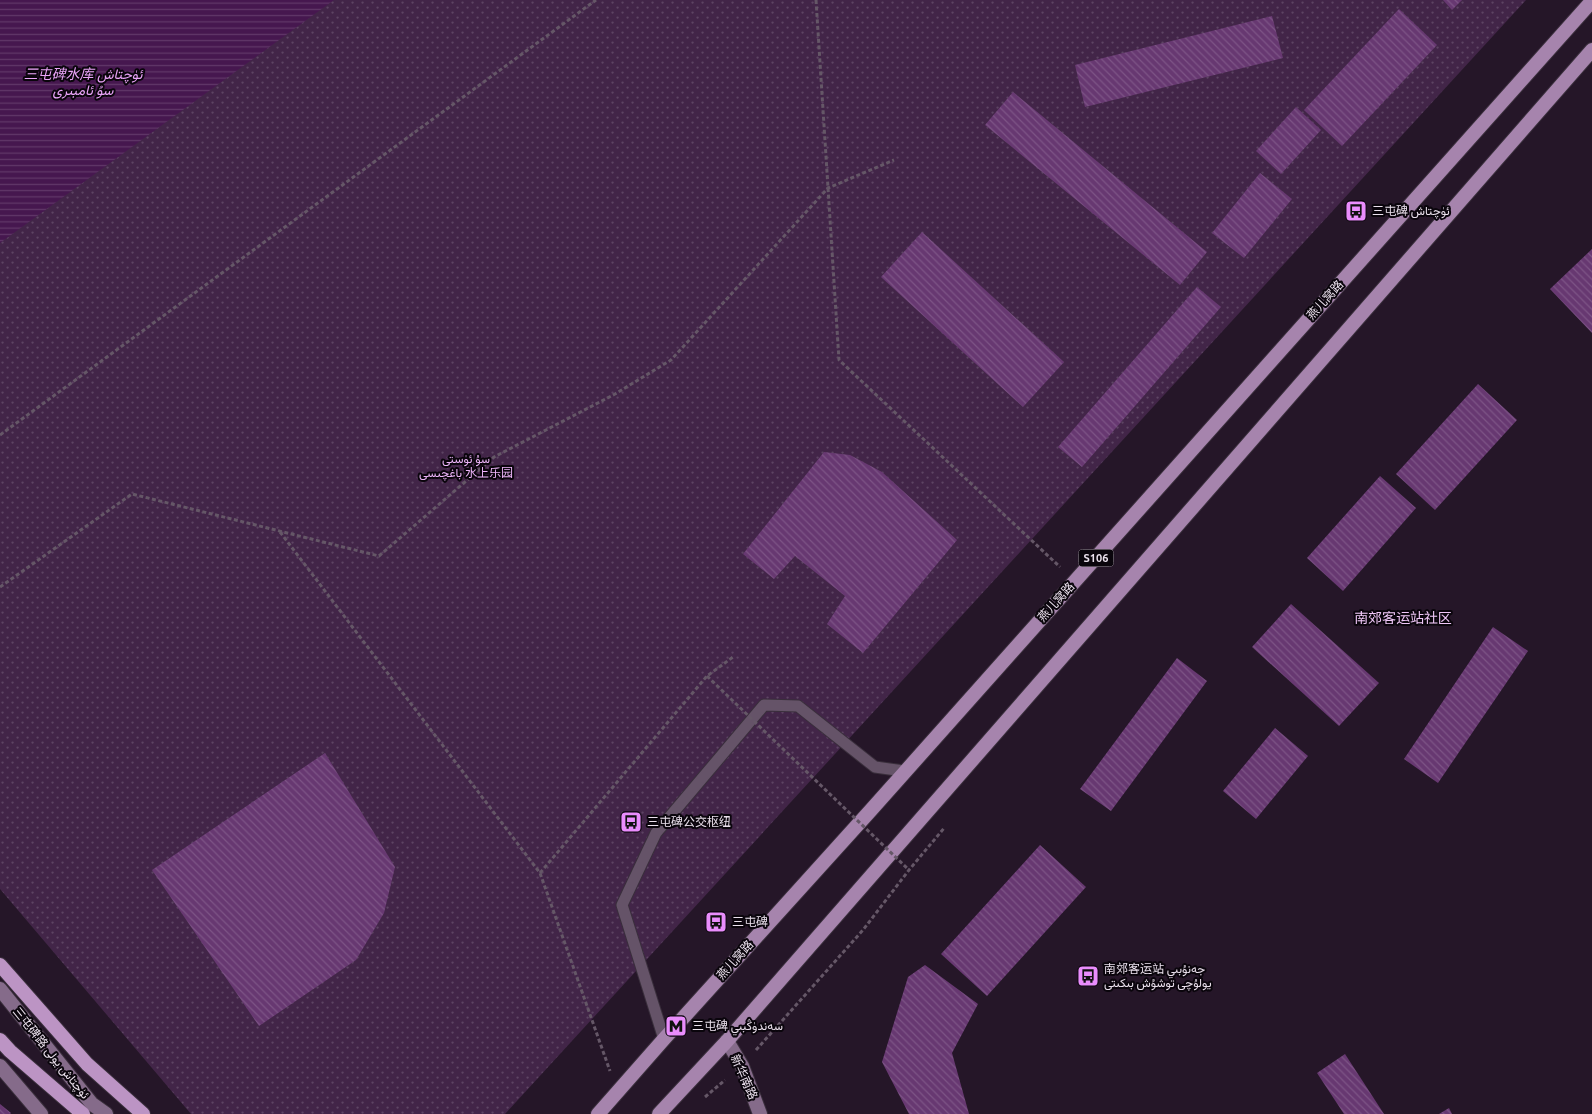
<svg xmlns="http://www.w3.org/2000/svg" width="1592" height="1114" font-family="Ubuntu,Vazirmatn,'Noto Sans SC',sans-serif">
<defs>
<pattern id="grass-dots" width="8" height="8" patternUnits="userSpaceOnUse" patternTransform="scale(1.25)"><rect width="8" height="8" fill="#422548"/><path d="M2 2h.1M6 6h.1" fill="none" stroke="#5d4463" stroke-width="1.8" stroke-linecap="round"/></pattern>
<pattern id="water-rules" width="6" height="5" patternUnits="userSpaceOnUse" patternTransform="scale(1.25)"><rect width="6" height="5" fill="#46174f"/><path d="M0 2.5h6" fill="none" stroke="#613869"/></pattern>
<pattern id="building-back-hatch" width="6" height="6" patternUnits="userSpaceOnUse" patternTransform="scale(1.25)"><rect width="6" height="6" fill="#673871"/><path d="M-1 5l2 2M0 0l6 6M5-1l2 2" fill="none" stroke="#7d5486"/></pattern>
</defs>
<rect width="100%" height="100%" fill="#251628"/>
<polygon fill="url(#grass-dots)" points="0,0 1526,0 505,1114 191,1114 0,889"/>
<polygon fill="url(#water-rules)" points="0,0 334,0 0,243"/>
<g fill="url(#building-back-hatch)">
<polygon points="1443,0 1462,0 1452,10"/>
<polygon points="1399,9 1437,45 1342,146 1304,110"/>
<polygon points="1272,16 1283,58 1085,107 1075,65"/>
<polygon points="1013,92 1207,252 1180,285 985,125"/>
<polygon points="1296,107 1321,130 1281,174 1256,151"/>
<polygon points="1260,173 1292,199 1244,258 1212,233"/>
<polygon points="922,232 1064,362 1023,407 881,277"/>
<polygon points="1592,249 1592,333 1550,289"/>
<polygon points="1197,287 1221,307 1082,467 1058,447"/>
<polygon points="1478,384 1517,420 1435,510 1396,474"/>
<polygon points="824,452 850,455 882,472 957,540 863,653 827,624 845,596 795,556 774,579 743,554"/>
<polygon points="1380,476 1416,508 1343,591 1307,558"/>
<polygon points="1291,604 1379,683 1339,726 1252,647"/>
<polygon points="1493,627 1528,651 1438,783 1404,759"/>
<polygon points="1177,658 1207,681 1111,811 1080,789"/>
<polygon points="1275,728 1308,756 1256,819 1223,791"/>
<polygon points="325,753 395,867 384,913 356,960 259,1026 152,870"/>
<polygon points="1040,845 1086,887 987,996 941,954"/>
<polygon points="925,965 978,1004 952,1053 969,1114 909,1114 882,1062 908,977"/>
<polygon points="1345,1054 1384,1114 1344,1114 1317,1073"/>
<polygon points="0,1104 11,1113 10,1114 0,1114"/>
<polygon points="1449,1108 1452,1114 1439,1114"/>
</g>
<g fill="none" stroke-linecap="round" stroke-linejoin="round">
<g stroke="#3a2f3c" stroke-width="13">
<polyline id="service" points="664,1039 622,905 656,833 764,705 798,706 875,767 904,771"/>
</g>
<g stroke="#3a2f3c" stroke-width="16">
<g id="secondary">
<polyline points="0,989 92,1104 106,1114"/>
<polyline points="727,1041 742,1066 760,1114"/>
<polyline points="0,1066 41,1114"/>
</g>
</g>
<g stroke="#3a2f3c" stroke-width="16">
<g id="primary">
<polyline points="598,1114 664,1039 871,810 1592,1"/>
<polyline points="659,1114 727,1041 1592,50"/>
</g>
</g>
<g stroke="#3a2f3c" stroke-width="16">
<g id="trunk">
<polyline points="0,965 87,1064 143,1114"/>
<polyline points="0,1040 10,1051 83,1114"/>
</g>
</g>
<g stroke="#655767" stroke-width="3" stroke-dasharray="4 2.5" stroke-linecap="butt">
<polyline points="816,0 839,360 1060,567"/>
<polyline points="0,435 596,0"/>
<polyline points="280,532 540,873 610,1071"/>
<polyline points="0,587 132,494 379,556 494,457 615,394 671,360 828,188 894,160"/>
<polyline points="540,873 707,676 733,657"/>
<polyline points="756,1050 863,930 909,870 945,827"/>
<polyline points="705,1097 725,1080"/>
</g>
<use href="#service" stroke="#655368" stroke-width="11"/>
<use href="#secondary" stroke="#856b8a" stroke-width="14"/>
<use href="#primary" stroke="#a684ad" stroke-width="14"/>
<use href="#trunk" stroke="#bc94c4" stroke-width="14"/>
<polyline stroke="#655767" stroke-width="3" stroke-dasharray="4 2.5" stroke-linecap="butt" points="707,676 909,870"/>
</g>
<defs>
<g id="bus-square" transform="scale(1.125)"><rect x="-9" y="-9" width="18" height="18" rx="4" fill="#ea8dfd" stroke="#0a050c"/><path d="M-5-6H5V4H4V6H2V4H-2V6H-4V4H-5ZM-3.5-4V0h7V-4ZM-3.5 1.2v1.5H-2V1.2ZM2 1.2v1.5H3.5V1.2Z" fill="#111"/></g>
<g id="metro-square" transform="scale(1.125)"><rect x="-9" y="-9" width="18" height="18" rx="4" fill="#ea8dfd" stroke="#0a050c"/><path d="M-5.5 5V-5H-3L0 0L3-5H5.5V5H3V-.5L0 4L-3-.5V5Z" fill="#111"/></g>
</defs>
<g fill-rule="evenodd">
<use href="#bus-square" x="1356" y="211"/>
<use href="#bus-square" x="631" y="822"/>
<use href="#bus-square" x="716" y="922"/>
<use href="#bus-square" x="1088" y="976"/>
<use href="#metro-square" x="676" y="1026"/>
</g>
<g text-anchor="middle" stroke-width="4" stroke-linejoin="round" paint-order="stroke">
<rect fill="#0a050c" stroke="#a89faa" stroke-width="1" x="1078.5" y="549.5" width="35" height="17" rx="4"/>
<g font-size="11" font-weight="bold" fill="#ebe1ed">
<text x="1096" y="562">S106</text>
</g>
<g font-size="12" fill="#ebe1ed" stroke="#0a050c" text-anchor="start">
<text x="1372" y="215">三屯碑 ئۈچتاش</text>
<text x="647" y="826">三屯碑公交枢纽</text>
<text x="732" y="926">三屯碑</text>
<text x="1104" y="973">南郊客运站 جەنۇبىي<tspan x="1104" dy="14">يولۇچى توشۇش بىكىتى</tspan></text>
<text x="692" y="1030">三屯碑 سەندۈڭبىي</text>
</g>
<g font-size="12" fill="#ebe1ed" stroke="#0a050c">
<text transform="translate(1325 300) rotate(-48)" y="4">燕儿窝路</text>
<text transform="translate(1056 602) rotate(-48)" y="4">燕儿窝路</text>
<text transform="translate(735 960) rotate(-48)" y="4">燕儿窝路</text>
<text transform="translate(51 1053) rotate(51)" y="4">三屯碑路 ئۈچتاش يولى</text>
<text transform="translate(744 1077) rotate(66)" y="4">新华南路</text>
</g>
<g font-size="12" fill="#edb5f9" stroke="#0a050c">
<text x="466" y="463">سۇ ئۈستى<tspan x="466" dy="14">باغچىسى 水上乐园</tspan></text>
</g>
<g font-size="14" font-style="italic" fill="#eaa4f8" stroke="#0a050c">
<text x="83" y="79">三屯碑水库 ئۈچتاش<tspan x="83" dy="16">سۇ ئامبىرى</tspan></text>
</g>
<g font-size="14" fill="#f0c7f8" stroke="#0a050c">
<text x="1403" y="623">南郊客运站社区</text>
</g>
</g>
</svg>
